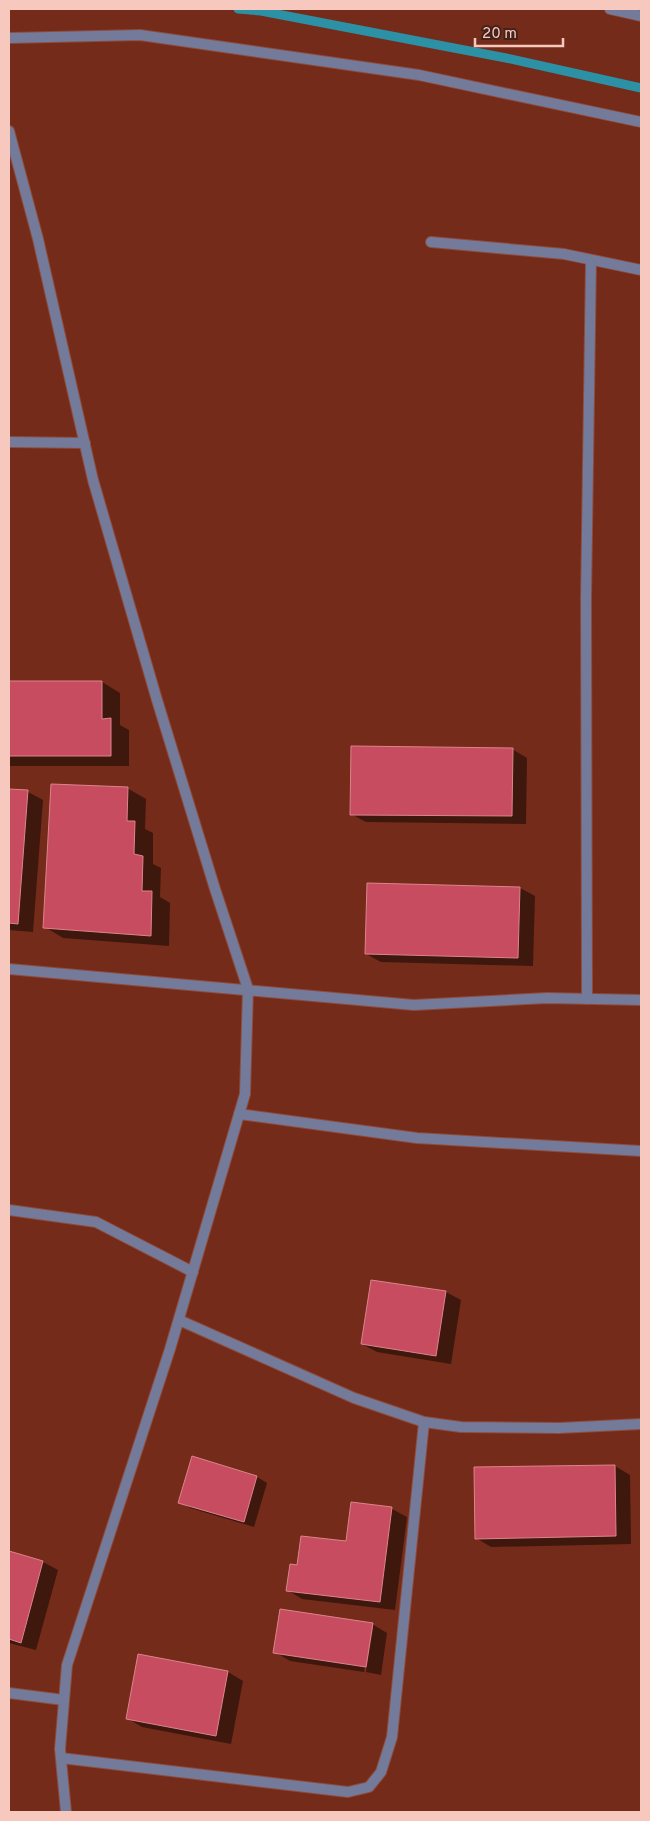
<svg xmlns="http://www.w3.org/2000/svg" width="650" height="1821" font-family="Overpass,sans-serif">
<rect width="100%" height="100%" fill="#752b1a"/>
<g fill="#0007">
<polygon points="9,682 102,682 120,693 120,725 129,730 129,766 9,766"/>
<polygon points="512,749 527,758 526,824 366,822 351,814"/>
<polygon points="127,788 146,799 145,829 153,833 153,864 161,868 160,897 170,903 169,946 63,938 45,927"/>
<polygon points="9,790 28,792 43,800 33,932 9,930"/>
<polygon points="520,888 535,896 533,966 381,962 366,954"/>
<polygon points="446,1292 461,1300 451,1364 377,1352 362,1344"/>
<polygon points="193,1458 257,1477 267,1483 254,1527 190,1508 180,1502"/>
<polygon points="615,1466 630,1475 631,1544 491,1547 476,1538"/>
<polygon points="392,1509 407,1517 395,1610 302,1599 287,1590 298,1566 347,1543"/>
<polygon points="9,1553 43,1562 58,1570 36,1650 9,1643"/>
<polygon points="372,1624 387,1633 381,1675 366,1672 373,1628 371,1628 364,1672 290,1661 275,1652"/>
<polygon points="139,1656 228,1672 243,1681 231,1744 142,1727 127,1718"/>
</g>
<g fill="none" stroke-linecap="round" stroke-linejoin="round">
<polyline stroke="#2c91a5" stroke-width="9" points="238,9 261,11 506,58 641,88"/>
</g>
<g fill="#c74c5f" stroke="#dc848c">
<polygon points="9,681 102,681 102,719 111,718 111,756 9,756"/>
<polygon points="351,746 513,748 512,816 350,815"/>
<polygon points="51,784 128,787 127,821 135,821 134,854 143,856 142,891 152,891 151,936 43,928"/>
<polygon points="9,789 28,790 18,924 9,923"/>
<polygon points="367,883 520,887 518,958 365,954"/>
<polygon points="371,1280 446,1291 436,1356 361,1344"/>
<polygon points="192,1456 257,1476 244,1522 178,1503"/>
<polygon points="615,1465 616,1536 475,1539 474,1467"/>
<polygon points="351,1502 392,1507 380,1602 286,1591 290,1564 297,1565 301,1536 346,1541"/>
<polygon points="9,1551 43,1561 21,1643 9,1639"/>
<polygon points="280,1609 373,1623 366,1667 273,1653"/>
<polygon points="138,1654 228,1671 216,1736 126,1719"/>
</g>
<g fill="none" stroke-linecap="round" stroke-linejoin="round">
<g stroke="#8f4b3b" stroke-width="12">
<g id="minor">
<polyline points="610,9 641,16"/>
<polyline points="9,38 140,35 419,75 641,122"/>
<polyline points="9,131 38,239 93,480 157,700 215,889 248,989 245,1094 170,1349 67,1665 60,1749 66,1812"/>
<polyline points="431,242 564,254 641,270"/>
<polyline points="9,442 85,443"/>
<polyline points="9,969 414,1005 547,998 641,1000"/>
<polyline points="587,999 586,599 591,260"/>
<polyline points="239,1114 417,1138 641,1151"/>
<polyline points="9,1210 96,1222 193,1272"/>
<polyline points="179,1320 354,1398 424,1422 461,1427 559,1428 641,1424"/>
<polyline points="9,1693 64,1700"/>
<polyline points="61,1758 348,1792 369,1787 381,1772 392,1737 424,1422"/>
</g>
</g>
<use href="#minor" stroke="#737a9a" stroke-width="10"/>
</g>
<rect width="650" height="1821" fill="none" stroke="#f7c9be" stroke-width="20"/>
<path d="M475 38v8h88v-8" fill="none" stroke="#f7c9be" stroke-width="2.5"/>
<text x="482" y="38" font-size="15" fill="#f7c9be" stroke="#44221a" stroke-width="4" paint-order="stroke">20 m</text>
</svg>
